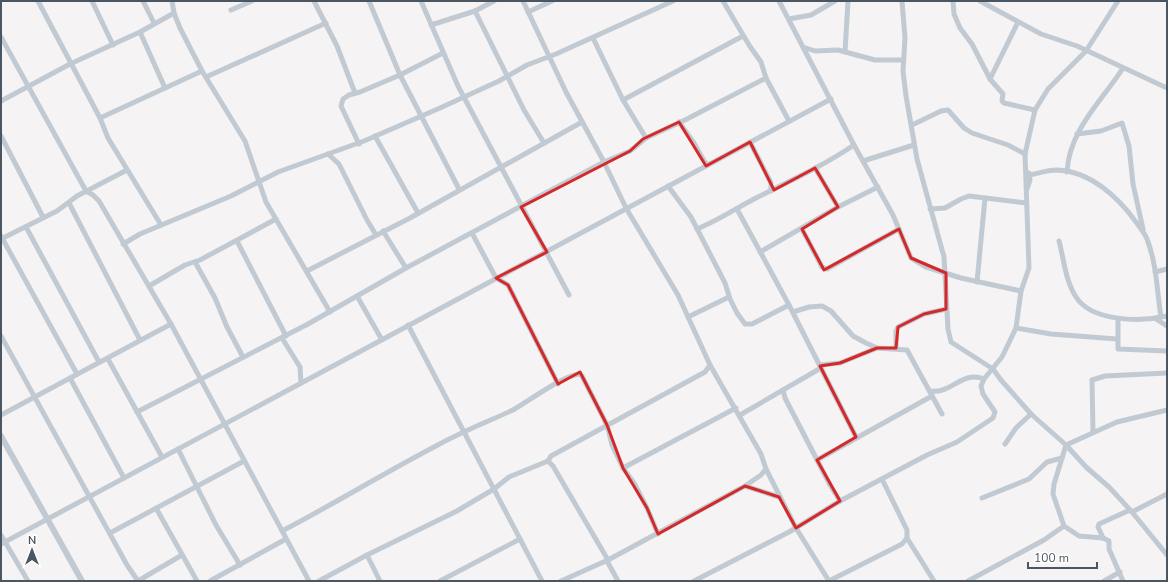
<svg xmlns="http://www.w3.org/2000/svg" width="1168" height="582" font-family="'Nunito Sans',sans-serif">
<rect width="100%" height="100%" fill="#f5f3f3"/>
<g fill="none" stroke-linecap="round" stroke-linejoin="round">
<g stroke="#c1cad2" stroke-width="5">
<polyline points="38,1 100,118 108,138 161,225"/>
<polyline points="92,1 113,45"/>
<polyline points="143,1 154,23"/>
<polyline points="172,1 174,13 180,28 202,71 245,141 266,202 330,312"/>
<polyline points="314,1 337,46 355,93"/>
<polyline points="369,1 400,75 459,189"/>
<polyline points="421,1 458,86 569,295"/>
<polyline points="523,1 566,92 604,162 626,208 678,295 710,365 761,454 766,469 761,475 745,486"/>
<polyline points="723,1 749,45 761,62 766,78 789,121"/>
<polyline points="779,1 854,145 893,215 911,258 926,267 961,278 1021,291"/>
<polyline points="902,1 905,38 903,71 906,96 917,159 944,257 948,329 951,342 993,369 1001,380 1031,414 1066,445 1086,467 1109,487 1132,512 1167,555"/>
<polyline points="953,1 954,14 960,28 972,44 990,79 1003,94 1002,101 1004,103 1035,110"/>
<polyline points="980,1 1041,34 1077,46 1167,88"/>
<polyline points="231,10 252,1"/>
<polyline points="475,11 494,1"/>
<polyline points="528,12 552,1"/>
<polyline points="789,19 811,15 835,1"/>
<polyline points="431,25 475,11 524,110 544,143"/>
<polyline points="140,32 165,88"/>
<polyline points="1,37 86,191 93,195 99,201 171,324 309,581"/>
<polyline points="593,38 623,100 646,138"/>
<polyline points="803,47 815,51 838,50 875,60 903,60"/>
<polyline points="845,52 848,1"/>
<polyline points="206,77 326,23"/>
<polyline points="990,79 1018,22"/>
<polyline points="623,100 743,36"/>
<polyline points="1,101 70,64 140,32 174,13"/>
<polyline points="100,118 202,71"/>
<polyline points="679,122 694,143 704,161 708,165"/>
<polyline points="912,125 941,111 948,110 964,128 972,133 1008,145 1025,154"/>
<polyline points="1077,134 1101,131 1122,123 1129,146 1133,184 1143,229"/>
<polyline points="1,136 43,217"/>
<polyline points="375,136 418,213"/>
<polyline points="750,142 771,183 771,191"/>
<polyline points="359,144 341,106 343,99 349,95 360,92 400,75 443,53"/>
<polyline points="328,154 339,164 367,220 376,235"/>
<polyline points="863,161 914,145"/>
<polyline points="815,168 838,207"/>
<path d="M1067 172C1069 130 1102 101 1123 68"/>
<path d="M1030 175C1039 173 1048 170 1057 170 1090 171 1118 197 1136 222 1141 229 1146 234 1148 242 1157 266 1157 293 1161 317"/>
<polyline points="668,186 691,217 725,283 730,299 737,313 745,324 752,324 789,305"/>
<polyline points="1027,189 1030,180 1029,173"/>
<polyline points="69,203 140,340"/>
<polyline points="737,209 789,305 856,437"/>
<polyline points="930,209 945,208 961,199 969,196 1026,203"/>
<polyline points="26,227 99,362"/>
<path d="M697 229C717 221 735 209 754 199 788 182 823 166 854 145"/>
<polyline points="802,229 822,267 827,269 899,229"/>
<polyline points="383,231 406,268"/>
<polyline points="472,233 496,278 508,285 558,384"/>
<polyline points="1,236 77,374"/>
<polyline points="1,239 57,211 77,196 127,170"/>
<polyline points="237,241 286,336"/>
<path d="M1059 241C1064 259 1065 280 1076 297 1092 322 1141 322 1167 316"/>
<polyline points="123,244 140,234 231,196 278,172 364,141 440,108 499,81 527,65 556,54 673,1"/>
<polyline points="760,252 838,207 878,187"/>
<polyline points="195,262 215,298 227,327 243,357"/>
<polyline points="307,271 410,218 582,122"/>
<polyline points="1155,272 1167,269"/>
<polyline points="977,282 985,198"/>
<polyline points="149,286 185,265 200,260 276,219"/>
<polyline points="357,296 382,340"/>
<polyline points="793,312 809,307 822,306 831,311 853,336 866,343 877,348 907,350 942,414"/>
<polyline points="688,317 729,297"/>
<polyline points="1118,319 1118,349 1167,351"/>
<polyline points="1156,319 1167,326"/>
<polyline points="408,325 542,581"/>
<polyline points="1016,328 1051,334 1117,339"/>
<polyline points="1,336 127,565 138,581"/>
<polyline points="282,338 300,367 301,383"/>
<polyline points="896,348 896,331 898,327 924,314 946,309"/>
<polyline points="108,359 162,457"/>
<polyline points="820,365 840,363 877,348"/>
<polyline points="70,378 124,478"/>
<polyline points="783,390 785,398 830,485 840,501"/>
<path d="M930 391C952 394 962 370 984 379"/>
<polyline points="137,412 308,324 406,268 540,196 604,162 630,151 646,138 685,120 766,78"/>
<polyline points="1,415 171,324"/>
<polyline points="740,415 821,368"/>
<polyline points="1093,432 1092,380 1105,376 1167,373"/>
<polyline points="1005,444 1016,428 1031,414"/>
<polyline points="178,449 216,525 240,565"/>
<polyline points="817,460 932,396"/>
<polyline points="548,461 551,456 705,372 710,365"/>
<polyline points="623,468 736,408"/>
<polyline points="766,469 796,528 829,581 902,544 907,538 907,530 882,479"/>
<polyline points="982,498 1029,479 1047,462 1062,458"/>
<polyline points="156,508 197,581"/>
<polyline points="1132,512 1167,494"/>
<polyline points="1064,526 1079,536 1103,538 1109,541 1109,549 1123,581"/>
<path d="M282 531C334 504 384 473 436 446 461 432 487 422 513 410 529 401 562 376 579 374L582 376 607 425 612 445 623 468 634 483 647 508 658 534"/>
<polyline points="110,533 244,461"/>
<polyline points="1,535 28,581"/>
<polyline points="907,538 934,581"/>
<polyline points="1103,538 1098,527 1099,524 1130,510"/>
<polyline points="1,544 831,99"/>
<polyline points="367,555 380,581"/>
<polyline points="607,561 618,581"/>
<polyline points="138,581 182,555"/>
<polyline points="210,581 286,539"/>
<polyline points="319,581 367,555 457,511 494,489 509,477 548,461 553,466 608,560"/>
<polyline points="440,581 520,539"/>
<polyline points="561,581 608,560 745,486 779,497"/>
<polyline points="694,581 789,532 840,501 927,455 957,442 993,418 995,412 983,394 981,386 984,379 1002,357 1016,328 1021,291 1029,268 1025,154 1035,110 1048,89 1086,51 1118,1"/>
<polyline points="968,581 1044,540 1064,526 1053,494 1054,484 1066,445 1117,422 1167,410"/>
<polyline points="1104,581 1120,572"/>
</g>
<polyline stroke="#c1cad2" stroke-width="6" points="1,436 82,581"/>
</g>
<path fill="none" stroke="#d62828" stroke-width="3" stroke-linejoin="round" d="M679 122 706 166 750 142 774 190 815 168 838 207 802 229 824 270 899 229 911 258 946 273V309L924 314 898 327 896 348H877L840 363 820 366 856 437 817 460 840 501 796 528 779 497 745 486 658 534 647 508 623 468 607 425 580 372 558 384 508 285 496 278 547 252 521 207 630 151 643 139Z"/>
<rect width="1168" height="582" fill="none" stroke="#4a5661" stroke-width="4"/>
<g transform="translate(32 550)" stroke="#ffffff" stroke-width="3" paint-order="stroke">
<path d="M0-3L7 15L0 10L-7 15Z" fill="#4a5661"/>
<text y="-6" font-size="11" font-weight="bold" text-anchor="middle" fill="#4a5661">N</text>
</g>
<path d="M1028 562v6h69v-6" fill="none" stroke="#4a5661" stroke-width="2"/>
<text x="1034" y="562" font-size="12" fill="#4a5661" stroke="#ffffff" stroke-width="3" paint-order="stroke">100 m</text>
</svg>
